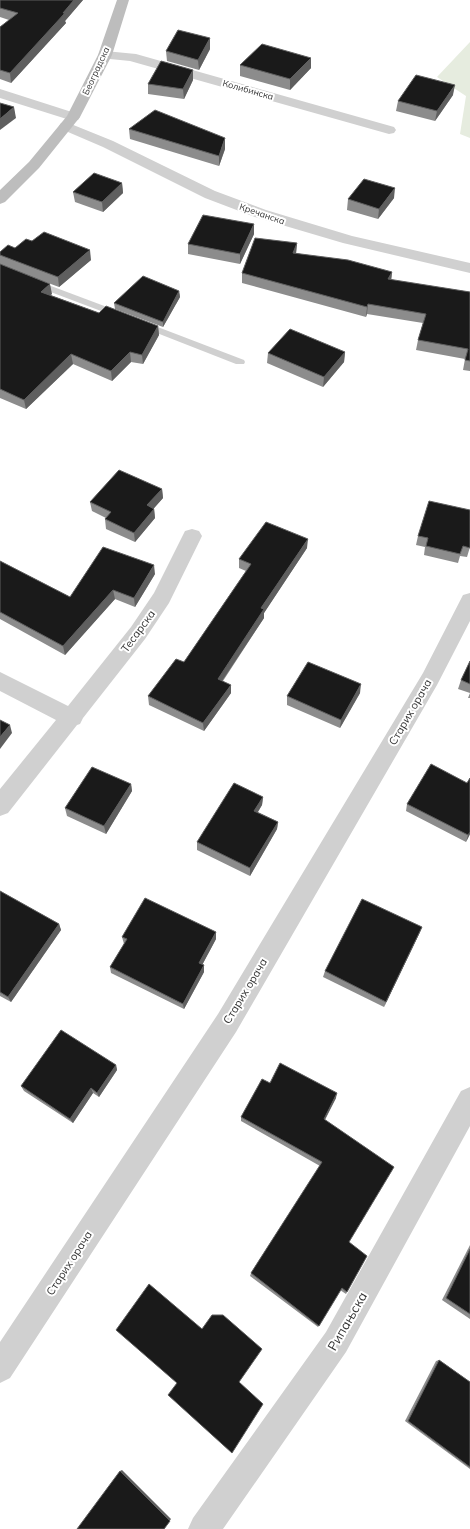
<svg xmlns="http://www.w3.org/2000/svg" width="470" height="1529" font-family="Mulish,sans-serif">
<rect width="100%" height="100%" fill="#fff"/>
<polygon fill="#e6ecdf" points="470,42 470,138 460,134 466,96 437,77"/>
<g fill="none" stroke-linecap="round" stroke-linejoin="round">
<g fill="#d0d0d0" fill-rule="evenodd">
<polygon points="35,280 123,313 125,315 120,318 117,317 32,285 30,283 32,281"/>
<polygon points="142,321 244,360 245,362 244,364 236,364 139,326 137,324"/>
</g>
<g fill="#d0d0d0" fill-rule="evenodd">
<polygon points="105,51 136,54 394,127 396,130 394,133 389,134 130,61 100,58 98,55 100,52"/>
<polygon points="0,89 78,114 80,117 78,120 73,121 0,98"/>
<polygon points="66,122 113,141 215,191 266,210 352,236 470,263 470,273 343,243 255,217 205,198 103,147 61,129 59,126 61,123"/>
<polygon points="192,529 199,531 202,536 169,603 145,639 83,718 80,724 77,725 8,813 0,816 0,789 56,720 0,691 0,672 68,706 131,627 154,593 185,531"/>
<polygon points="470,593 470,621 437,685 236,1032 10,1378 0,1383 0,1342 218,1014 423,673 463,595"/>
<polygon points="470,1087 470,1126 346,1352 223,1529 188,1529 193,1518 326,1332 461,1091"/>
</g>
<polygon fill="#bdbdbd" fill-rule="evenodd" points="117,0 129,0 112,55 80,117 39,168 5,202 0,204 0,190 29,162 67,116 98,55"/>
</g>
<g fill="#8c8c8c">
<polygon points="0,0 83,0 65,21 66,23 11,83 0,79 0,27 9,20 0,17"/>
<polygon points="210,38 210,49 199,70 167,61 166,51"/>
<polygon points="311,58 311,68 290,90 240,76 240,65"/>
<polygon points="193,80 184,99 148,94 148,84"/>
<polygon points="453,95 435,121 396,111 398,101"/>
<polygon points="129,129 225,149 219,166 130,139"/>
<polygon points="122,183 123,193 103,212 75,202 73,192"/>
<polygon points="394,198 378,219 347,210 348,199"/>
<polygon points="254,234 240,264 188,254 188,244"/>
<polygon points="32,241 91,260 59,287 21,273 52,294 50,295 99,313 158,326 159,335 143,364 131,362 112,381 73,364 26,409 0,398 0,252 15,248"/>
<polygon points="297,243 296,253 392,272 391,280 470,292 470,371 463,370 465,359 416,350 418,340 423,323 367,314 366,317 242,283 242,273"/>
<polygon points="179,291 180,297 163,327 115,309 114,303"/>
<polygon points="345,352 344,362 323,387 267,363 268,353"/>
<polygon points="162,489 163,498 154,508 155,518 135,542 106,529 105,519 106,518 92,511 90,502"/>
<polygon points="418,536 470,547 467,557 460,556 458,563 424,555 425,547 416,545"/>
<polygon points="307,548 264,613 264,618 223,681 231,693 204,731 149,705 148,696 184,662 246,571 239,568 239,559"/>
<polygon points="0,561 70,597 155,574 135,607 115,599 65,655 0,619"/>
<polygon points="470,661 470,698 468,698 470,693 458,689 461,680"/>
<polygon points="360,693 340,728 287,705 287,696"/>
<polygon points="470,778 470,834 466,842 406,811 407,804 467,783"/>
<polygon points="131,784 132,791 106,834 67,816 65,808"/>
<polygon points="263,797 262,805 258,812 278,822 277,829 250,876 197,850 197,842"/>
<polygon points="0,891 59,924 61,930 11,1002 0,996"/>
<polygon points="422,927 419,934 384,1007 323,977 325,971"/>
<polygon points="216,932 216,939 202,965 204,972 184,1009 111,973 110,967 124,944 122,937"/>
<polygon points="116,1065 117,1070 99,1097 93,1093 73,1123 24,1091 21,1086"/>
<polygon points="270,1083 336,1098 325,1120 349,1242 347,1292 346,1294 340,1290 318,1327 250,1276 251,1273 320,1166 241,1121 241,1117"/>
<polygon points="470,1245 470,1319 442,1300"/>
<polygon points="439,1360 470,1382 470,1469 405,1421 436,1361"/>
</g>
<g fill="#5f5f5f">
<polygon points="74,0 83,0 65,21 66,23 11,83 10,73"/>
<polygon points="210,38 210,49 199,70 198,60"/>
<polygon points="311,58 311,68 290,90 290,79"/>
<polygon points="193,70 193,80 184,99 183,89"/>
<polygon points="455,85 453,95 435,121 437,111"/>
<polygon points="14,107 16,118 0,130 0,119"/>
<polygon points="225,138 225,149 219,166 219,156"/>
<polygon points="122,183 123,193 103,212 102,202"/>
<polygon points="395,188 394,198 378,219 379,209"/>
<polygon points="254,224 254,234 240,264 240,254"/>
<polygon points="297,243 296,254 293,253"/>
<polygon points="90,250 91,260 59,287 58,277"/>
<polygon points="392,272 391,282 388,279"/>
<polygon points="50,284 52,294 42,302 41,292"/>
<polygon points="179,291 180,297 163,327 163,322"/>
<polygon points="368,304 367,314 366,317 367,307"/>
<polygon points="158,326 159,335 143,364 142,355"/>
<polygon points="130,352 131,362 112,381 111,371"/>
<polygon points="345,352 344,362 323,387 324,377"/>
<polygon points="71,354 73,364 26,409 24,400"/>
<polygon points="162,489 163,498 148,515 147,505"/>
<polygon points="154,509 155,518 135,542 134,533"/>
<polygon points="308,539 307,548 264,613 264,618 218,687 218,679 261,608"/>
<polygon points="154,565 155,574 135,607 134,598"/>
<polygon points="113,590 115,599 65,655 63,646"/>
<polygon points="361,684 360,693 340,728 341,720"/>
<polygon points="231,685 231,693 204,731 203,723"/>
<polygon points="10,725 12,733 0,749 0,737"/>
<polygon points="131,784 132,791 106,834 104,826"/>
<polygon points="263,797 262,805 254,818 254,811"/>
<polygon points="278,822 277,829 250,876 250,868"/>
<polygon points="470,832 470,834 466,842 468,835"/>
<polygon points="59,924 61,930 11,1002 8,997"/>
<polygon points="422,927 419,934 384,1007 386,1002"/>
<polygon points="216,932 216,939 200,969 199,963"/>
<polygon points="204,965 204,972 184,1009 183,1004"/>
<polygon points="116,1065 117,1070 99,1097 97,1093"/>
<polygon points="91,1088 93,1093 73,1123 70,1119"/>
<polygon points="337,1093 336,1098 323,1123 324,1119"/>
<polygon points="122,1470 171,1519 164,1529 120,1471"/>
</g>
<g fill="#1a1a1a" stroke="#5f5f5f">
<polygon points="0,0 74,0 63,13 65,13 10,73 0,70 0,27 18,13 0,8"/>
<polygon points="178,30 210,38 198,60 166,51"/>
<polygon points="262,44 311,58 290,79 240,65"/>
<polygon points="161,61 193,70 183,89 148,84"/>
<polygon points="416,75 455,85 437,111 398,101"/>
<polygon points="0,103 14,107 0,119"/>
<polygon points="155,110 225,138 219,156 129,129"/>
<polygon points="94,173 122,183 102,202 73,192"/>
<polygon points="364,179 395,188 379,209 348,199"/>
<polygon points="203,215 254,224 240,254 188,244"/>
<polygon points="44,232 90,250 58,277 0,255 0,252 8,245 15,248 26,239 32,241"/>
<polygon points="255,238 297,243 293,253 348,260 392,272 388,279 470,292 470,361 465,360 468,349 418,340 426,314 368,304 367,307 242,273"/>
<polygon points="0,264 50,284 41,292 99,313 106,306 158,326 142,355 130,352 111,371 71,354 24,400 0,389"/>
<polygon points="143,276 179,291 163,322 114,303"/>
<polygon points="290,329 345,352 324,377 268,353"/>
<polygon points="119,470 162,489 147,505 154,509 134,533 105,519 111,512 90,502"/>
<polygon points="429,501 470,510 470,548 463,546 460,554 426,546 428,538 418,536"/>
<polygon points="266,522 308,539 261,608 264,609 218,679 231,685 203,723 148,696 176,659 184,662 251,564 239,559"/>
<polygon points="103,547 154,565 134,598 113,590 63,646 0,612 0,561 70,597"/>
<polygon points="470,661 470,684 461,680"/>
<polygon points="308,662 361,684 341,720 287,696"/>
<polygon points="0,720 10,725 0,737"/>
<polygon points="431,764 467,783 470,778 470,832 468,835 407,804"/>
<polygon points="92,767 131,784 104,826 65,808"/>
<polygon points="234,783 263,797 254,811 278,822 250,868 197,842"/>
<polygon points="0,891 59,924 8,997 0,992"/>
<polygon points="145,898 216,932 199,963 204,965 183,1004 110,967 127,939 122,937"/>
<polygon points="362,899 422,927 386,1002 325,971"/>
<polygon points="61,1030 116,1065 97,1093 91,1088 70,1119 21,1086"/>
<polygon points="280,1063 337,1093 324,1119 394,1167 349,1242 367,1256 347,1292 342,1288 319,1326 251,1273 322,1162 241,1117 262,1079 270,1083"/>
<polygon points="470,1249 470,1314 446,1298"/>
<polygon points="149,1284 202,1329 212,1315 223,1315 262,1349 239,1382 263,1404 232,1453 168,1395 177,1383 116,1330"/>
<polygon points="439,1360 470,1382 470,1467 408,1421"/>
<polygon points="120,1471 170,1521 164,1529 77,1529"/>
</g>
<g text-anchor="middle" stroke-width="4" stroke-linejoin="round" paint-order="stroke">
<g font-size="9" fill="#333" stroke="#fff">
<text transform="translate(96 71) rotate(-65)" y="3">Београдска</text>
<text transform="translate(248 90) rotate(16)" y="3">Колибинска</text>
<text transform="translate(262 214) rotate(19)" y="3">Кречанска</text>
</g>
<g font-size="11" fill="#333" stroke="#fff">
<text transform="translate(138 631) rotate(-54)" y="4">Тесарска</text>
<text transform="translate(410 712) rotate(-60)" y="4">Старих орача</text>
<text transform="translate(245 991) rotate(-59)" y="4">Старих орача</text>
<text transform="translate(69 1263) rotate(-57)" y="4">Старих орача</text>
</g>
<g font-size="13" fill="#333" stroke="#fff">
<text transform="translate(347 1321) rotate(-60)" y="5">Рипањска</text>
</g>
</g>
</svg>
